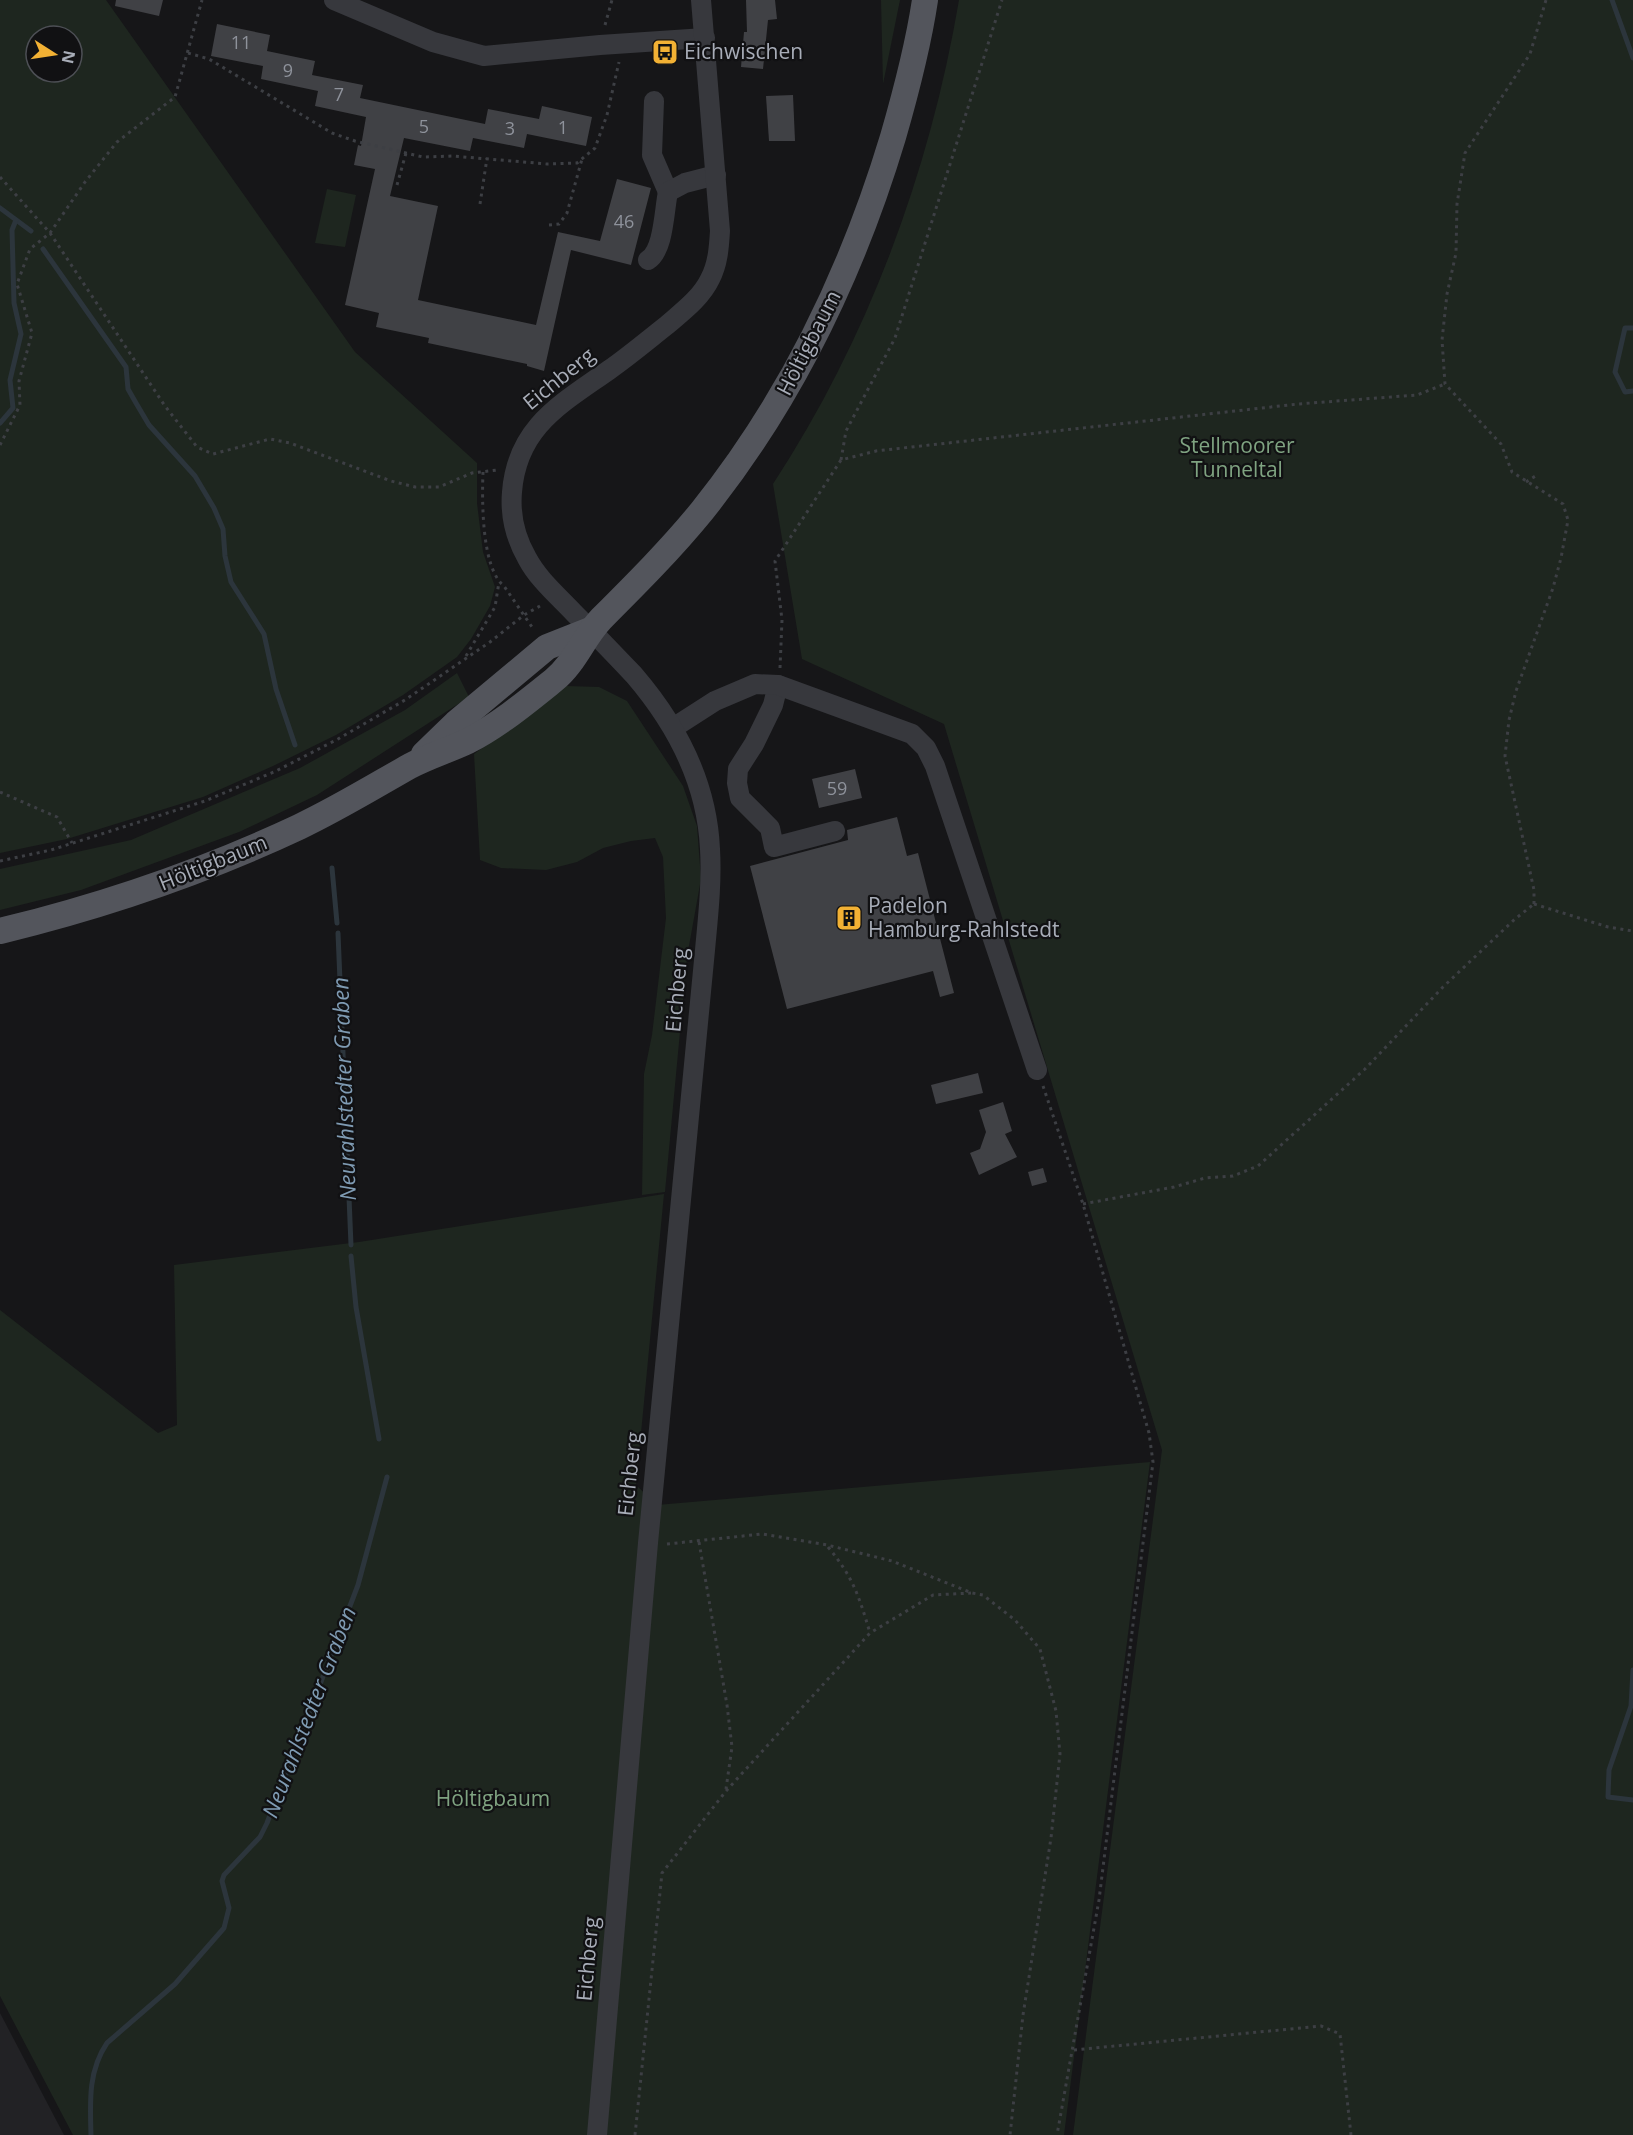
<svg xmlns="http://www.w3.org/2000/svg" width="1633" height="2135" font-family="'Open Sans',sans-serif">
<rect width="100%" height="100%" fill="#161618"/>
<polygon fill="#222225" points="0,2013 64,2135 0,2135"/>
<g fill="#1e261f" fill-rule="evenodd">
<path d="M0 0H106L355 352 477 463V503L483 552 495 587 490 606 471 639 457 657 403 695 336 735 273 766 203 797 67 839 0 853ZM36 36H72V72H36Z"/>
<polygon points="881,0 900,0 883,84"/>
<path d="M959 0H1633V2135H1073L1162 1450 944 724 802 659 773 484C868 339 930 171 959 0Z"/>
<polygon points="327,189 356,195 345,247 315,243"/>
<polygon points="457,673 469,697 317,795 239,832 81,890 0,910 0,869 131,840 300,768 405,710"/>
<polygon points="566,686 599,687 627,701 683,786 697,826 701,879 687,957 665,1192 642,1195 644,1074 652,1035 666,918 663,857 655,838 631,841 603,848 577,862 546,870 501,868 480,860 474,754"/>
<polygon points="664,1194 636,1485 657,1505 1150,1462 1064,2135 73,2135 0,1996 0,1310 158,1433 177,1425 174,1265 359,1242"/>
</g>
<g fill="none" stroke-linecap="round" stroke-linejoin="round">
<g stroke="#2c353c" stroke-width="5">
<polyline points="1612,0 1633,58"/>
<polyline points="0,208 31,231"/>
<polyline points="43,249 126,367 128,389 136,403 149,425 195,476 214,508 223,529 225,556 231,582 264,634 276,689 295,745"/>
<polyline points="1633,328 1625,328 1615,372 1625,392 1633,391"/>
<polyline points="0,423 13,408 10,380 21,334 14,303 12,230 16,220"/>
<polyline points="332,868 337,923"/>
<polyline points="338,933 351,1245"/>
<polyline points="351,1256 356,1307 379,1439"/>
<polyline points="1633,1670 1631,1706 1609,1770 1608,1797 1633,1800"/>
<path d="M91 2135C90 2102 88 2071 107 2043L175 1984 224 1928 229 1908 222 1881 224 1875 260 1837 267 1823 358 1585 387 1477"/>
</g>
</g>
<g fill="#404145">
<polygon points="116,0 163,0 159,16 115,6"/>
<polygon points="746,0 775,0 777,19 768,20 763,69 741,67 744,32 747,32"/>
<polygon points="217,24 270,35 267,51 315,61 312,75 363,85 360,98 485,124 488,109 539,119 542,106 592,117 586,146 527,134 524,148 473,138 470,151 404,138 390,196 438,206 418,300 536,325 558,232 600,241 617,179 651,188 631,265 571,250 544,371 527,366 527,364 428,343 429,338 376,327 379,313 345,305 375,169 354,165 358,145 361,146 366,117 315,106 318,91 261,79 263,66 211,56"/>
<polygon points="793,95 795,141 769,141 766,96"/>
<polygon points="855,769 862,798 819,808 812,779"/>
<polygon points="897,817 907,856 918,853 954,993 940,997 933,971 787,1009 750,866 848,840 847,830"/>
<polygon points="978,1073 983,1093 936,1104 931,1085"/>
<polygon points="1003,1102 1012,1131 1005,1134 1017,1157 979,1175 970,1153 980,1149 986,1132 979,1110"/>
<polygon points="1043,1168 1047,1182 1032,1186 1028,1172"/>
</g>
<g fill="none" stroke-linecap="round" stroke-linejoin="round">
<g stroke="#3d3f44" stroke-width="3" stroke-dasharray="3 4.5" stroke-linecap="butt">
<polyline points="605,25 612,0"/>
<polyline points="188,53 209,59 332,133 355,141 423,157 453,156 547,164 577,163 595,148 607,115 619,62"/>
<polyline points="0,177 50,233 165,406 197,447 213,454 270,439 290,443 391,481 415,487 439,487 472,473 497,470"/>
<polyline points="397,185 406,153"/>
<polyline points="480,204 487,158"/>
<polyline points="549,225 559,224 567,213 582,159"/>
<polyline points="0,445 20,405 19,381 32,333 17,284 30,249 50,233 85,182 117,142 175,97 202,0"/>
<polyline points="841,460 846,431 895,338 1002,0"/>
<path d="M483 472C482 498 481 568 504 586L534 630"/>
<polyline points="1526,482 1537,475"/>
<polyline points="466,656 495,607 499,582"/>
<polyline points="780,668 782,620 775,561 841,460 876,451 1298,404 1417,395 1445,384"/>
<polyline points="0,792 57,817 72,843"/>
<polyline points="0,861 51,850 205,801 276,771 338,739 405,700 490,642 524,615 540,606"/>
<polyline points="1534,904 1534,890 1505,756 1509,720 1516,691 1553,588 1561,558 1568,520 1563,504 1512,472 1501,444 1445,384 1442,340 1447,294 1456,253 1457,204 1465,153 1530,54 1546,0"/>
<polyline points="1534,904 1608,927 1633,931"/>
<polyline points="1043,1086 1083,1204 1149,1433 1153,1462 1099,1900 1057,2135"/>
<polyline points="1083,1204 1174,1187 1205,1178 1233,1176 1258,1166 1365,1069 1443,987 1515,919 1534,904"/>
<polyline points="699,1542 727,1705 732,1747 726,1789"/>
<polyline points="667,1544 762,1534 827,1545 892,1561 972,1593 983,1595 1015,1620 1040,1649 1056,1711 1060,1754 1051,1838 1023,2015 1010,2135"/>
<path d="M828 1547C853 1577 859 1596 870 1633"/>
<polyline points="1074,2050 1321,2026 1340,2034 1351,2135"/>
<polyline points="635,2135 662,1873 726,1791 870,1633 933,1595 971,1593"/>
</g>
<g stroke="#37383d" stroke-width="20">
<polyline points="334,0 433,42 484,56 600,45 705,38"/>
<polyline points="654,101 652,155 668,192"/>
<path d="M648 260C664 250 664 210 668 192L685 183 716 175"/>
<polyline points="778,685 773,705 754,744 738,769 737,783 740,798 770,828 774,847 835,831"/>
<polyline points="673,728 715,701 755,684 778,685 912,734 926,748 935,766 1037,1070"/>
<path d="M597 2135 648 1543 705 950C708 917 712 883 710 849 707 783 676 724 634 675 614 654 594 633 574 613 557 595 538 579 527 558 515 537 510 515 512 492 517 427 561 404 609 370 629 356 648 340 667 325 682 312 701 298 710 279 718 264 719 247 720 231L701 0"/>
</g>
<g stroke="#53555c" stroke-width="26">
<polyline points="424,754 456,723 547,647 590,630"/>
<path d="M0 931C103 906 203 872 299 827 337 809 373 787 410 766 429 756 449 750 468 741 499 725 528 701 554 680 575 663 583 638 601 619 636 584 671 549 702 511 791 400 852 273 893 137 906 92 918 47 925 0"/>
</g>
</g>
<defs>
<g id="bus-square" transform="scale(1.35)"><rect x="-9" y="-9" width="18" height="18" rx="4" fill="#f2b134" stroke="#111113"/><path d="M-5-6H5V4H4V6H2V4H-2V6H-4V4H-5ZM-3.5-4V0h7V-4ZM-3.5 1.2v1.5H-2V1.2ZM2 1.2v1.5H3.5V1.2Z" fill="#111"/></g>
<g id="building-square" transform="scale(1.35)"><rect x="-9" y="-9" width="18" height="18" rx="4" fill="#f2b134" stroke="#111113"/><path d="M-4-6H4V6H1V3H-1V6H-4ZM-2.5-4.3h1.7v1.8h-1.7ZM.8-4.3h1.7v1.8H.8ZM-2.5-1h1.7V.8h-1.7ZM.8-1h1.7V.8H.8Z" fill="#111"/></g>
</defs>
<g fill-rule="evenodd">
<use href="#bus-square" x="665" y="52"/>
<use href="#building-square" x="849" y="918"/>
</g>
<g text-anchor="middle" stroke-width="4.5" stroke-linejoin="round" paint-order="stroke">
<g font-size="18" fill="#8e929b">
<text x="241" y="49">11</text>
<text x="288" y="77">9</text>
<text x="339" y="101">7</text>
<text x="424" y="133">5</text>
<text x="563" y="134">1</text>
<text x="510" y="135">3</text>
<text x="624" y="228">46</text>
<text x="837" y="795">59</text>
</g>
<g font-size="21" fill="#a8adb8" stroke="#111113" text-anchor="start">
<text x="684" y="59">Eichwischen</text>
<text x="868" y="913">Padelon<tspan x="868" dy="24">Hamburg-Rahlstedt</tspan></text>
</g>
<g font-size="21" fill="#a8adb8" stroke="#111113">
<text transform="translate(809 343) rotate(-63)" y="7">Höltigbaum</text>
<text transform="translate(559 379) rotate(-39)" y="7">Eichberg</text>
<text transform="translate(213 863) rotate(-22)" y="7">Höltigbaum</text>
<text transform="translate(677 990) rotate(-85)" y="7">Eichberg</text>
<text transform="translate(630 1474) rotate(-84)" y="7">Eichberg</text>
<text transform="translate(588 1959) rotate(-85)" y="7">Eichberg</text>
</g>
<g font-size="21" fill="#7fa381" stroke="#111113">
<text x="1237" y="453">Stellmoorer<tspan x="1237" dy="24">Tunneltal</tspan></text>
<text x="493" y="1806">Höltigbaum</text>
</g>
<g font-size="22" font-style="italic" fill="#7f9bb3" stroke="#111113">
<text transform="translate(344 1089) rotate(-92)" y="8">Neurahlstedter Graben</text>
<text transform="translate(309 1712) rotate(-69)" y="8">Neurahlstedter Graben</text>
</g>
</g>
<g transform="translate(54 54) rotate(102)"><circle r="28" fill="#111113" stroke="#4d4f55" stroke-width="1.5"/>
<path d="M0-4.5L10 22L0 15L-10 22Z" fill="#f2b134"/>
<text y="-9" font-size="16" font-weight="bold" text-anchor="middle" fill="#a8adb8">N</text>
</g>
</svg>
